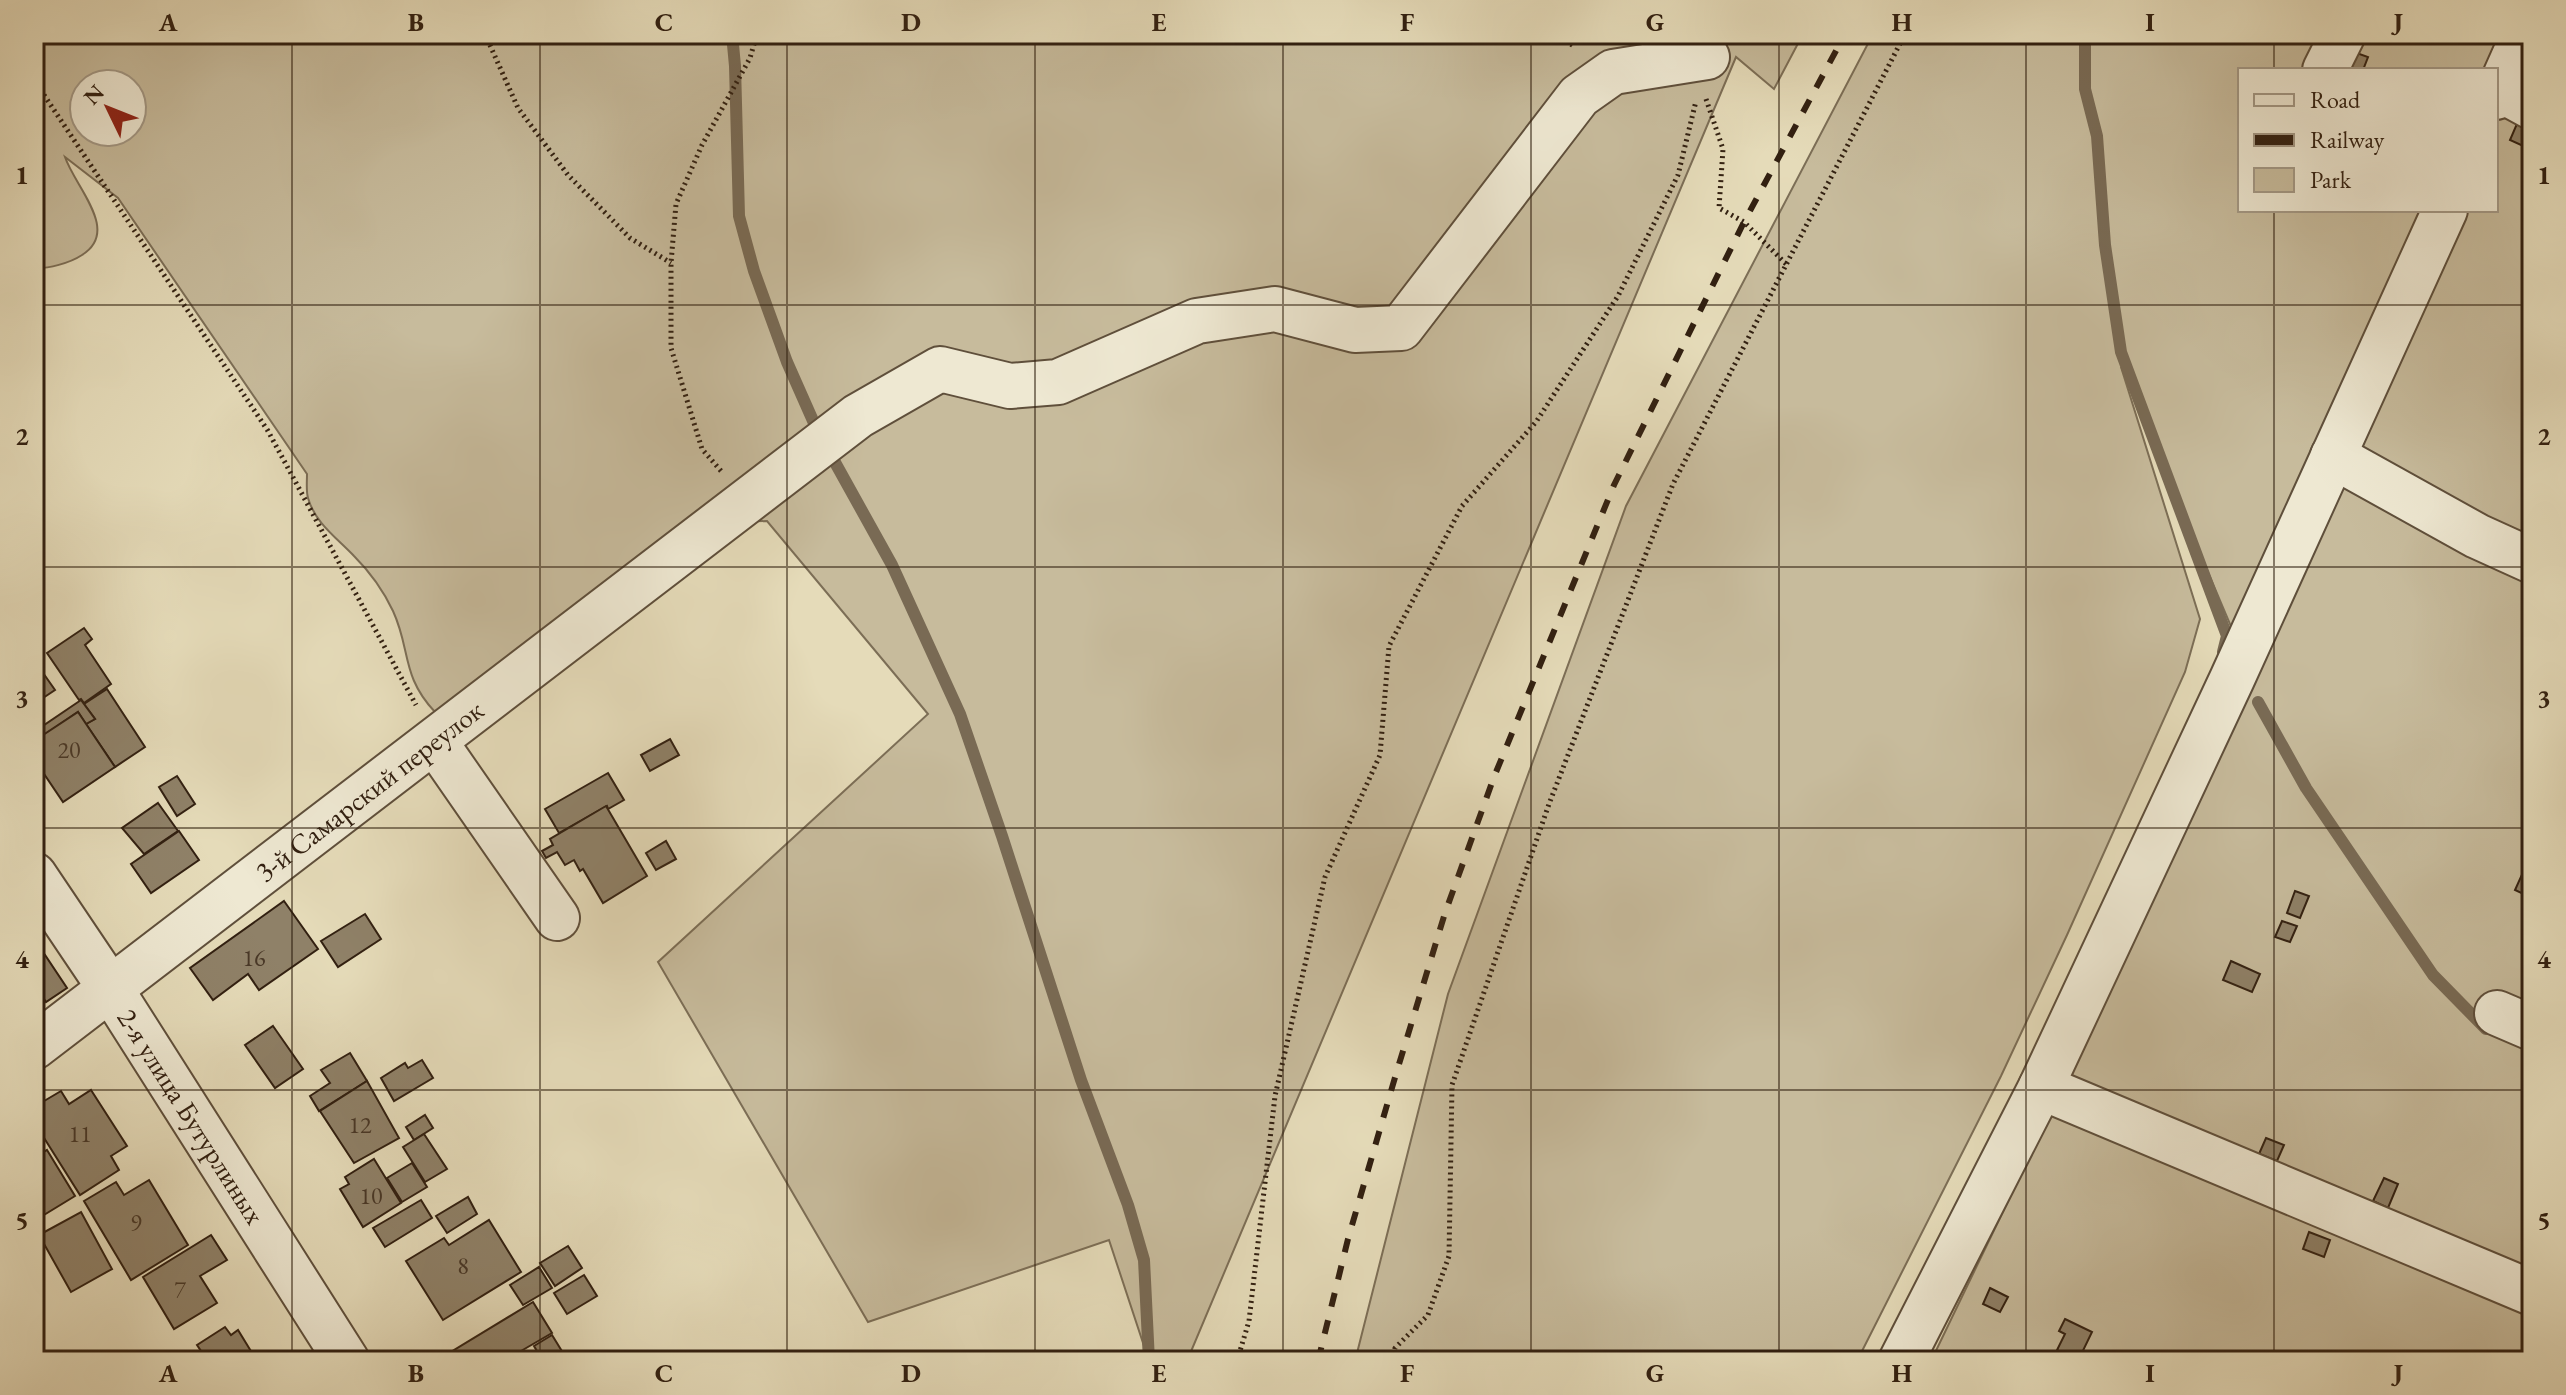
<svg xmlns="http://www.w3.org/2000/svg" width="2566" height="1395" font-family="'EB Garamond',serif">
<rect width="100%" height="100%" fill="#e5dbb9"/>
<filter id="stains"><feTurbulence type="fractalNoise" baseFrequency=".0025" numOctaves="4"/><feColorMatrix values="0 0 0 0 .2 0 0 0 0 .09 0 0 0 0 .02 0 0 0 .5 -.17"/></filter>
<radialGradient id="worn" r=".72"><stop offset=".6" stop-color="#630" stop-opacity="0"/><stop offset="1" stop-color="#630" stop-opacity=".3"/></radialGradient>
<g fill="#c7bb9c" stroke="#7c6e56" stroke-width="2" fill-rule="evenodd">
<path d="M34 34H1803L1774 89 1736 57 1187 1361H1149L1109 1240 868 1322 658 962 928 714 767 521 699 523 435 712C401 676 411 650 393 611 384 592 369 571 354 556 337 538 315 523 308 498 306 491 307 482 307 474L118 198 65 157C75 187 121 231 82 255 70 263 48 269 34 268ZM84 84H132V132H84Z"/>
<path d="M1873 34H2532V1361H1931L2052 1110 2252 676 2121 367 2200 619 2185 672 2067 935 2001 1076 1857 1361H1355L1448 994 1626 506ZM2240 70H2496V210H2240Z"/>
</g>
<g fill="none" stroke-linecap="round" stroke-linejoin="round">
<g stroke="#796a54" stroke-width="12">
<polyline points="732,34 735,66 739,216 754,271 787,362 814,423"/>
<polyline points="2085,34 2085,89 2097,136 2105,245 2121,352 2227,636 2223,652"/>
<polyline points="832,457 892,565 960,714 1002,836 1081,1080 1128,1205 1144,1260 1149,1361"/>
<polyline points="2258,702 2306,788 2433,975 2486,1029"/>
</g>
</g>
<g fill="#8f8168" stroke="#322011" stroke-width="2">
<polygon points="2351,51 2368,57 2363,70 2343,70"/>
<polygon points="2519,119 2532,125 2532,150 2510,140"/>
<polygon points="84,628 92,639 85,645 111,684 84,703 81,699 79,700 47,653"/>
<polygon points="34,660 55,690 34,704"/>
<polygon points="107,689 145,747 115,767 86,724 95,719 84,704"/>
<polygon points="81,700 95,719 86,724 78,712 37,740 34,732"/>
<polygon points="78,712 115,767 63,802 34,759 34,741"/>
<polygon points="670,739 679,755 650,771 641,755"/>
<polygon points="608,773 624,800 608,809 607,806 559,833 545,809"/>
<polygon points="177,776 195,804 177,816 159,787"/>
<polygon points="158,803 178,831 144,854 122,828"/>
<polygon points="606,806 647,876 603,903 583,869 580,871 574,860 565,865 557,852 546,858 542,851 553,845 550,839"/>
<polygon points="179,831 199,860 151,893 131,864"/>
<polygon points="666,841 676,859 656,870 646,853"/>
<polygon points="2524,870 2532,874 2532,898 2515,890"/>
<polygon points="2295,891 2309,896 2300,918 2287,913"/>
<polygon points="284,901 318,949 259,990 248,974 213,1000 190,968"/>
<polygon points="365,914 381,939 338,967 321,941"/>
<polygon points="2282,921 2297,926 2290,942 2275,937"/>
<polygon points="34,946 42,957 45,955 67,988 46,1002 34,984"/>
<polygon points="2231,961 2260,974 2252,992 2223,980"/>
<polygon points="273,1026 303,1069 275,1088 245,1045"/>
<polygon points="350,1053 367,1081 319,1111 310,1096 330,1083 321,1070"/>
<polygon points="422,1060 433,1078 394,1101 381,1078 405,1063 408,1068"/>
<polygon points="367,1081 399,1138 354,1163 320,1111"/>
<polygon points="91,1090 127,1146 111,1156 119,1170 80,1195 34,1122 34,1107 61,1091 69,1104"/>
<polygon points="425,1115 433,1128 414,1140 406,1127"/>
<polygon points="424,1134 447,1169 425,1182 403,1147"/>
<polygon points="2266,1138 2284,1145 2277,1161 2259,1154"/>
<polygon points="47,1150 75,1196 34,1221 34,1158"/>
<polygon points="374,1159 401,1203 363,1227 340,1189 349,1184 345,1177"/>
<polygon points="412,1163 427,1187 402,1202 387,1178"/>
<polygon points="2384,1178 2398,1184 2388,1208 2373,1201"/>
<polygon points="149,1180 188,1245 131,1280 84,1201 116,1182 124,1195"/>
<polygon points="468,1197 477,1214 447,1233 436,1216"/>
<polygon points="421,1200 432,1218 385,1247 373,1228"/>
<polygon points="81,1212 112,1269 71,1292 39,1235"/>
<polygon points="489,1220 521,1272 443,1320 406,1261 444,1238 449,1245"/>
<polygon points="2309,1232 2330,1240 2324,1257 2303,1249"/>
<polygon points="211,1235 227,1260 200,1276 217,1303 174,1329 143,1277"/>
<polygon points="568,1246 582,1268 555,1286 540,1263"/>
<polygon points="539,1267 552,1288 523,1305 510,1285"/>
<polygon points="584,1275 597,1296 567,1314 554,1293"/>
<polygon points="1990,1288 2008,1297 2000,1312 1983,1304"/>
<polygon points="533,1302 552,1333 521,1351 527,1361 436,1361"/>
<polygon points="2065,1319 2092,1332 2078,1361 2057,1350 2065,1334 2059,1331"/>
<polygon points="225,1327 231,1335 238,1330 257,1361 191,1361 203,1354 197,1345"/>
<polygon points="552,1335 568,1361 543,1361 534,1346"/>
</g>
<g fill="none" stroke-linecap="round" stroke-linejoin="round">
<g stroke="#5f4f3b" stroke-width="48">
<g id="minor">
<polyline points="2325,70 2343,34"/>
<polyline points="2499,89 2532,107"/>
<polyline points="2496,97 2524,34"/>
<polyline points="2333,456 2477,536 2532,561"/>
<polyline points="435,742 557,918"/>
<path id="s1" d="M34 875 110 988 347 1361"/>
<polyline points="2497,1013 2532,1028"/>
<path id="s2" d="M34 1047 858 416 940 369 1010 386 1058 382 1197 321 1275 309 1355 330 1401 328 1579 96 1613 72 1707 57"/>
<polyline points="2041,1087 2532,1293"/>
<polyline points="1901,1361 2041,1087 2232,679 2445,210"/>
</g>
</g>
<g stroke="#322011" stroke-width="5" stroke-dasharray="2 4" stroke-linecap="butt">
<polyline points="485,34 518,108 568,175 630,238 671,263"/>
<polyline points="1556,34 1575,47"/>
<polyline points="34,80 268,431 416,705"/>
<polyline points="1706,99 1723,149 1719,208 1744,222 1786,264"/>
<polyline points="721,471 702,449 671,348 671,263 676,204 702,145 750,58 757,34"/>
<polyline points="1237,1361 1249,1321 1275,1096 1325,877 1380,755 1389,646 1462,506 1536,422 1618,296 1678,175 1696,101"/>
<polyline points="1393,1361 1395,1348 1428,1315 1449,1256 1452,1085 1549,804 1673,484 1905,34"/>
</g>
<use href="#minor" stroke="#eee8d2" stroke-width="44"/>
<polyline stroke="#322011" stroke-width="6" stroke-dasharray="14 14" stroke-linecap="butt" points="1318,1361 1348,1239 1396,1074 1445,913 1494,777 1614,485 1744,222 1845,34"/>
</g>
<path fill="none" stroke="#322011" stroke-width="2" stroke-opacity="0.55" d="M292 34V1361M540 34V1361M787 34V1361M1035 34V1361M1283 34V1361M1531 34V1361M1779 34V1361M2026 34V1361M2274 34V70M2274 210V1361M34 305H2532M34 567H2532M34 828H2532M34 1090H2532"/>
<g text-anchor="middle" stroke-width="7" stroke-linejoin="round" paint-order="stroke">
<g font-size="24" fill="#493827">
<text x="69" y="758">20</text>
<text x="254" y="966">16</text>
<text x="360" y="1133">12</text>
<text x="80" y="1142">11</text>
<text x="371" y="1204">10</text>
<text x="136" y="1231">9</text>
<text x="463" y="1274">8</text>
<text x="180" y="1298">7</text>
</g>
<g font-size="28" fill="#322011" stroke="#eee8d2">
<text dy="10" stroke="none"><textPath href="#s2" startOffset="422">3-й Самарский переулок</textPath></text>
<text dy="10" stroke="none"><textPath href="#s1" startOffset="288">2-я улица Бутурлиных</textPath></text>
</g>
</g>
<rect width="2566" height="1395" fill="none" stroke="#e5dbb9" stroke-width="88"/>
<rect x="2238" y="68" width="260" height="144" fill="#eee8d2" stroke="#a39885" stroke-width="2"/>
<rect x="2254" y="94" width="40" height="12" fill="#eee8d2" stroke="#a39885" stroke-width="2"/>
<text x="2310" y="108" font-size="24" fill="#322011">Road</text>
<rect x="2254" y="134" width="40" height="12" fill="#322011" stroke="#a39885" stroke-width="2"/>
<text x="2310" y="148" font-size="24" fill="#322011">Railway</text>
<rect x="2254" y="168" width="40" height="24" fill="#c7bb9c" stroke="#a39885" stroke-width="2"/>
<text x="2310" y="188" font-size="24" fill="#322011">Park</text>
<g transform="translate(108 108) rotate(313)"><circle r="38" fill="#eee8d2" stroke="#a39885" stroke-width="2"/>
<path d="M0-6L14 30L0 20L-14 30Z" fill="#8f2418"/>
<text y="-12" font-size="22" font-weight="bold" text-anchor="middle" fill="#322011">N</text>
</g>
<rect x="44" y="44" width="2478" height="1307" fill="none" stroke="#322011" stroke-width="3"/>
<g font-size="26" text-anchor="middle" font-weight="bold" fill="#322011">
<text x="168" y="31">A</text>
<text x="416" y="31">B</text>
<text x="664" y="31">C</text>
<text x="911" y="31">D</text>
<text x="1159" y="31">E</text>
<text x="1407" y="31">F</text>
<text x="1655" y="31">G</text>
<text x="1902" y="31">H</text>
<text x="2150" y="31">I</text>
<text x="2398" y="31">J</text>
<text x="22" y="184">1</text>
<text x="2544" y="184">1</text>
<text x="22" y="445">2</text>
<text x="2544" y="445">2</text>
<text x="22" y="707">3</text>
<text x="2544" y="707">3</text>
<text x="22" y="968">4</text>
<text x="2544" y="968">4</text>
<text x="22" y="1229">5</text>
<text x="2544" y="1229">5</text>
<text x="168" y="1382">A</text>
<text x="416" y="1382">B</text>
<text x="664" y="1382">C</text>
<text x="911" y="1382">D</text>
<text x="1159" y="1382">E</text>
<text x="1407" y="1382">F</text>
<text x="1655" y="1382">G</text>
<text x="1902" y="1382">H</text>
<text x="2150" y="1382">I</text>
<text x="2398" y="1382">J</text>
</g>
<rect width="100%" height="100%" filter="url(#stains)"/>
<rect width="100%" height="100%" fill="url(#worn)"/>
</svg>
